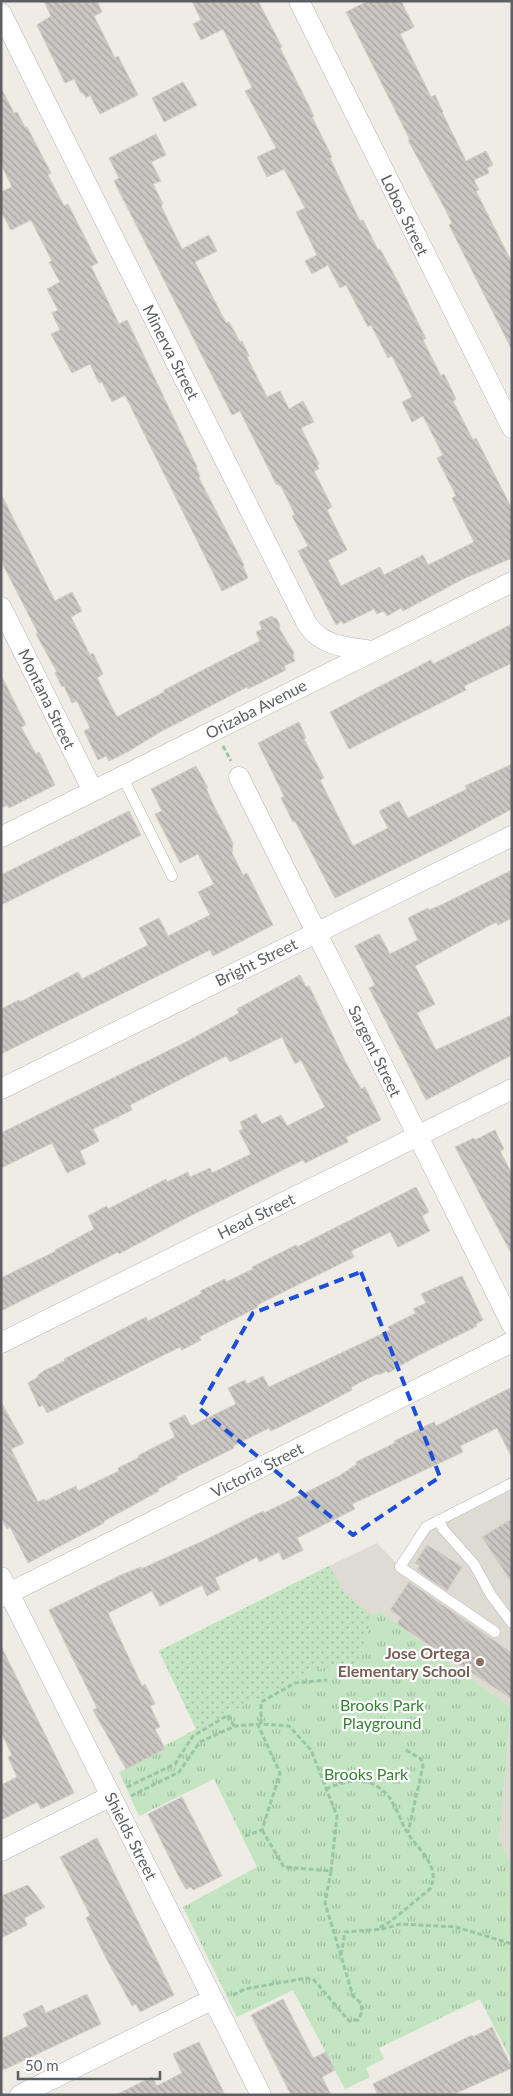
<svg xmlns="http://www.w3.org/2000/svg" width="513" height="2096" font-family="Lato,sans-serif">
<defs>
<pattern id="grass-tufts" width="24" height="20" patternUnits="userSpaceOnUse" patternTransform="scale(1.25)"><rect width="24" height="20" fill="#c3e5c1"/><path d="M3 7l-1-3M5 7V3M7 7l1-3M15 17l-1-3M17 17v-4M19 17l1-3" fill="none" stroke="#a2bda0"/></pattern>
<pattern id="garden-dots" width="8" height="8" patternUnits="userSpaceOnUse" patternTransform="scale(1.25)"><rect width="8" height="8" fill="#c3e5c1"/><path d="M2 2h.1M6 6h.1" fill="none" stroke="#a2bda0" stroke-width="1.8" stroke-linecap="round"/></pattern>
<pattern id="building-back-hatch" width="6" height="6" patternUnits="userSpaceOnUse" patternTransform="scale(1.25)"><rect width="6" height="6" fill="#cac6c2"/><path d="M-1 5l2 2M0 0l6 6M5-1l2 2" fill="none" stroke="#a7a4a1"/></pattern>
</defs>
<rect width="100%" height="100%" fill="#eeece4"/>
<polygon fill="#dedbd3" points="512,1479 512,1865 499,1840 511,1708 379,1611 373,1616 345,1594 329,1566 377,1543 396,1563 423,1525"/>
<polygon fill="url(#grass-tufts)" points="329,1566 345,1594 373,1616 379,1611 511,1708 499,1840 512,1865 512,2062 480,1999 379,2048 384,2059 366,2068 370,2077 345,2089 293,1990 237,2017 183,1907 257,1867 214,1779 139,1816 119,1772 165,1750 164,1746 196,1729 159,1651"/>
<polygon fill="url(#garden-dots)" points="329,1566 345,1594 373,1616 358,1665 311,1669 290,1682 197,1729 159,1651"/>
<g fill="url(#building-back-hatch)" stroke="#d3cdc3">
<polygon points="44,1 97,1 102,12 94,16 115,58 118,56 138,95 100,114 90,95 86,98 83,93 81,93 74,79 65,83 37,25 51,16"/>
<polygon points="192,1 258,1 282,47 280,48 314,116 312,117 332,157 330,158 344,188 360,221 363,220 378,250 380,249 398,282 426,339 423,340 441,376 444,374 456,399 453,401 473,440 476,438 512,509 512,558 463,579 403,611 401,608 387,616 384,611 377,614 374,609 343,624 342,621 336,625 298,551 308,546 292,516 295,515 281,486 276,484 240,411 232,415 114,181 119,178 109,158 156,134 166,155 151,162 161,181 153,184 163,204 161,206 182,249 209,235 217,251 195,262 226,323 229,322 240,342 242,341 249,356 247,357 267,397 280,391 289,409 303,401 314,422 301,428 319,464 317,465 319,469 314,471 332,507 327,510 347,550 328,560 341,586 380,567 384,575 423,555 428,565 474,542 452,498 456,496 437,458 443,455 423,416 412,422 402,402 412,397 392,356 388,358 371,325 368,327 346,285 340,288 328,265 312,274 305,261 317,255 296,212 305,208 284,169 267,177 257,157 276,148 245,91 252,88 223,29 201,40 193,24 201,20"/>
<polygon points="368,1 401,1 414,27 400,34 431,97 435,95 443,112 442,112 466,161 486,151 493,165 487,168 489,173 474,180 479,190 476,191 512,263 512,350 449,225 452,223 444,207 408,140 410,140 346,12"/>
<polygon points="183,82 197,105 164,122 152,98"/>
<polygon points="1,88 14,113 17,112 25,127 27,127 51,173 48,175 64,206 68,204 98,263 91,266 100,285 119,324 127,320 197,467 196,467 200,477 199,478 244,565 243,566 248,578 222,591 125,395 112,402 102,382 99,383 90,364 72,373 51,334 60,330 52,313 58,310 47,289 60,282 49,262 52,261 31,220 11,230 1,211 1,192 12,187 1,164"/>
<polygon points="1,494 55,601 72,592 82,611 71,617 90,655 93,653 103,674 97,678 117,717 164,692 164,690 260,641 256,632 262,629 259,622 272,616 273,618 276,618 280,625 279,628 294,653 293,656 295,661 284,666 286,670 248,689 247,687 160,732 129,751 109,761 106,756 98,760 84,731 90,728 77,701 72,703 64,686 62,687 55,673 57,672 36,634 38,633 1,561"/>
<polygon points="512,624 512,663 464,686 466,690 349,749 330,712 431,660 433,664"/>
<polygon points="1,675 26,725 21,727 36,754 39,752 55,785 9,808 7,805 1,808"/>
<polygon points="299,722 306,738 304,739 324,778 320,780 353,846 388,828 379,811 399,801 408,818 467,789 465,786 512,764 512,809 448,843 335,898 295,821 293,822 281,798 284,796 258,743"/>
<polygon points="196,766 208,788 206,788 213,804 233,843 232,853 243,875 247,873 273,925 213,956 210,950 1,1054 1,1009 19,1000 20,1002 28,998 78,972 82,979 148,945 139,928 159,918 168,936 210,915 198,892 214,884 198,854 180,863 155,814 162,811 151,789"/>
<polygon points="129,811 141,835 1,905 1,875"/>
<polygon points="512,870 512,918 498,925 496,922 415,966 435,1004 417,1013 436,1050 512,1015 512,1055 426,1100 369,988 375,985 355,946 379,934 390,954 418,940 408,918 428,908 429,910 441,905"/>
<polygon points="300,975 306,987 309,986 346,1063 361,1089 365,1087 381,1120 346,1137 348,1142 305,1163 303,1160 186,1218 128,1249 119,1254 118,1252 1,1311 1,1278 56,1251 55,1250 94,1229 88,1216 107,1206 108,1209 166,1179 167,1182 188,1172 190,1177 210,1168 212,1173 251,1154 239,1131 243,1129 240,1122 256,1114 262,1124 281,1115 287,1126 325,1107 301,1060 295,1064 282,1037 230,1062 226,1056 130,1105 132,1110 93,1129 99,1141 80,1151 86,1164 67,1173 52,1143 1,1168 1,1133 184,1043 239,1013 237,1009"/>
<polygon points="495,1130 504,1149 500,1151 512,1174 512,1255 455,1147 474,1138 475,1140"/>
<polygon points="416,1187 429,1212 422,1216 430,1231 398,1247 390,1232 351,1251 354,1257 257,1305 258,1307 199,1337 201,1340 182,1350 180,1347 47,1413 43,1405 39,1407 28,1383 38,1377 38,1375 45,1370 65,1361 64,1359 146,1317 148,1321 193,1298 202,1293 200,1291 225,1279 226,1282 253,1269 252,1267 296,1245 297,1247"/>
<polygon points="462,1276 483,1320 476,1324 477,1326 419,1355 388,1373 387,1371 378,1375 377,1374 351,1387 352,1390 308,1413 271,1431 269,1428 233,1446 234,1448 176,1477 177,1479 158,1489 159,1491 104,1521 104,1523 28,1563 10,1527 7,1529 1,1518 1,1402 24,1443 11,1449 38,1502 44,1499 45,1501 76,1486 78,1491 100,1480 119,1471 118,1468 138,1458 139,1455 175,1437 169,1423 185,1415 191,1426 236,1404 228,1388 245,1380 247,1384 263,1376 269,1387 390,1330 388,1327 416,1313 413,1309 426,1303 421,1294"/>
<polygon points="512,1387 512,1458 497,1428 460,1446 463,1452 352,1504 355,1509 297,1538 303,1550 283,1560 279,1552 259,1562 257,1557 215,1578 220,1589 207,1596 202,1585 160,1606 152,1591 108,1613 142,1686 145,1684 155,1704 150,1706 160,1727 155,1729 165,1749 126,1769 93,1710 97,1708 49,1610 121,1575 141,1567 141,1569 205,1540 263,1511 264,1513 339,1476 357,1464 356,1462 395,1443 394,1441 434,1422 436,1426"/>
<polygon points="512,1519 512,1583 482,1537"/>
<polygon points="427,1545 462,1567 447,1591 417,1570 420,1566 415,1563"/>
<polygon points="409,1582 512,1653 512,1699 397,1624 401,1617 390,1610"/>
<polygon points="1,1646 74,1793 41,1809 37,1802 1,1820 1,1785 17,1777 8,1757 12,1755 1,1732"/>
<polygon points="182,1797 222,1876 193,1890 191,1887 186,1889 179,1877 148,1814"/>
<polygon points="97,1838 174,1995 140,2012 136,2004 132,2006 105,1956 86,1918 90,1915 60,1857"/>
<polygon points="28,1885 45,1907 24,1918 27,1925 1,1938 1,1896"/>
<polygon points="87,1994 101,2024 1,2071 1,2039 28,2026 23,2014 42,2005 46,2013"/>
<polygon points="283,1999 313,2058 326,2052 335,2070 322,2077 331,2095 291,2095 251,2015"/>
<polygon points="492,2027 512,2068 452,2095 378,2095 373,2084 472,2035 473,2037"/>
<polygon points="199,2042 225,2095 116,2095 152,2077 157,2086 182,2073 173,2054"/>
</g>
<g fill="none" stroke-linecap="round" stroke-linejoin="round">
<g stroke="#b5b7bb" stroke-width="11">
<g id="lane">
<polyline points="122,776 172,876"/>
<polyline points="439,1520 443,1529 474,1564 491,1595 512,1623"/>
<polyline points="495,1632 400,1567 426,1527 512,1483"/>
</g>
</g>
<g stroke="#b5b7bb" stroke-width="21">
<g id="street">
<polyline points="299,1 512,428"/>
<path d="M1 13 307 624C322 647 348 647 373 651"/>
<polyline points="1,607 93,791"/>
<polyline points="239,777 512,1325"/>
<polyline points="1,837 512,582"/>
<polyline points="1,1089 512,836"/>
<polyline points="1,1343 512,1089"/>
<polyline points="1,1577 261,2095"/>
<polyline points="1,1597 512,1342"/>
<polyline points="1,1851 111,1796"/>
<polyline points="20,2095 213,1999"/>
</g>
</g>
<g stroke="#9bc6a6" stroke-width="3" stroke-dasharray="5 2.5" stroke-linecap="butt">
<polyline points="223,746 231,761"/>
<polyline points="261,1724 261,1702 295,1683 327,1680"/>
<polyline points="406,1750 421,1759 423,1766 408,1833"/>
<polyline points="127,1787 175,1764 193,1736 228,1715 234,1726"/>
<path d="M326 1789C342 1782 362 1776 378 1787 396 1798 398 1819 409 1835 417 1847 431 1859 433 1874 434 1880 432 1884 430 1889L391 1921 377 1929"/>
<polyline points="131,1796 179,1772 200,1742 235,1726 261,1724 289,1726 311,1750 337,1816 331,1871"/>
<polyline points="245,1836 262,1830 280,1773 258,1725"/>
<polyline points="341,1955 345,1932 382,1929 401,1924 456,1927 512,1944"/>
<polyline points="233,1995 245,1989 307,1978 314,1980 349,2021 358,2020 362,2012 361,2003 353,1996 325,1903 331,1871 284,1867 262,1830"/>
</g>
<use href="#lane" stroke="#fff" stroke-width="10"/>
<use href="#street" stroke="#fff" stroke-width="20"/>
</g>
<path fill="none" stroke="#1d4ed8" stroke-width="4" stroke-dasharray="10 6" stroke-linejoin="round" d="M361 1272 440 1477 353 1535 199 1408 253 1313Z"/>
<circle fill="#8d6e63" stroke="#fff" stroke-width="2" cx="480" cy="1662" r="5"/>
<g text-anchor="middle" stroke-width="4.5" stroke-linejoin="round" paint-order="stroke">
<g font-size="16" fill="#5c6065" stroke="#fff">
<text transform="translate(405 215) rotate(64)" y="6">Lobos Street</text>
<text transform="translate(171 352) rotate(63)" y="6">Minerva Street</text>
<text transform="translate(47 699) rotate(64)" y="6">Montana Street</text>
<text transform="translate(256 709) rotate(-27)" y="6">Orizaba Avenue</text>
<text transform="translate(256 962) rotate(-26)" y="6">Bright Street</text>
<text transform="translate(375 1051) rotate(64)" y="6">Sargent Street</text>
<text transform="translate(256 1216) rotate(-26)" y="6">Head Street</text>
<text transform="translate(257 1470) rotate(-27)" y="6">Victoria Street</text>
<text transform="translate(131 1836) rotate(63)" y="6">Shields Street</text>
</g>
<g font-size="16" font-weight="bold" fill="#785e54" stroke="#fff" text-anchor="end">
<text x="470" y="1659">Jose Ortega<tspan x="470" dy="18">Elementary School</tspan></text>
</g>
<g font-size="16" fill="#368236" stroke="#fff">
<text x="382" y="1711">Brooks Park<tspan x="382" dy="18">Playground</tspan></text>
<text x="366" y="1780">Brooks Park</text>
</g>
</g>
<rect width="513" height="2096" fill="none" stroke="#5c6065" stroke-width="5"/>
<path d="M18 2071v8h142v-8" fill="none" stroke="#5c6065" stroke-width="2.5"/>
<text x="25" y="2071" font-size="15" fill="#5c6065" stroke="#ffffff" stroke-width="4" paint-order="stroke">50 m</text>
</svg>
